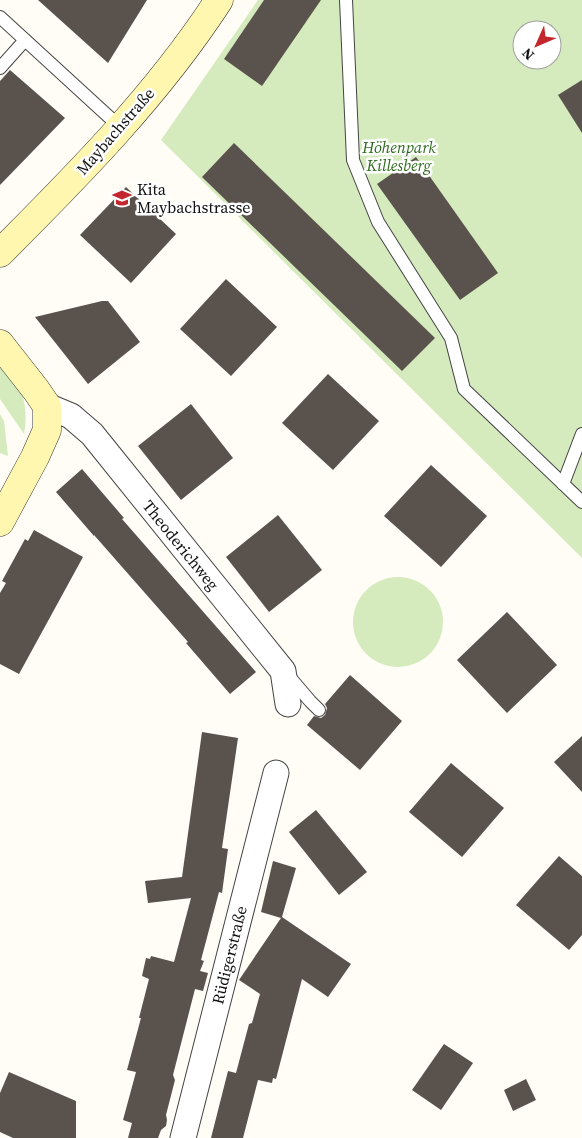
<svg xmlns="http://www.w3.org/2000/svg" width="582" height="1138" font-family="'Source Serif 4',serif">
<rect width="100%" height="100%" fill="#fffdf5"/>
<g fill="#d5ebbd" fill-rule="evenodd">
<path d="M258 0H582V558L161 140ZM522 30H552V60H522Z"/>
<path d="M0 361C6 369 14 378 19 387 26 400 27 419 24 434L0 399Z"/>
<polygon points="0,414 4,421 8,456 0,453"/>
<circle cx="398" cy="622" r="45"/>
</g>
<g fill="#5a524d">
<polygon points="38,0 147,0 108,63"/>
<polygon points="264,0 321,0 262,86 224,59"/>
<polygon points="10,70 65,118 0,185 0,81"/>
<polygon points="582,80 582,133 558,95"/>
<polygon points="234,143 435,338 402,371 202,177"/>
<polygon points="416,157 498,273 460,300 377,184"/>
<polygon points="126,187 176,234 131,283 80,235"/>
<polygon points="226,279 277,327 231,376 180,329"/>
<polygon points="102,301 108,301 140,342 88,384 35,317"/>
<polygon points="328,374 379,421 333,470 282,423"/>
<polygon points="191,404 233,458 181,500 138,446"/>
<polygon points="431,465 487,516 441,567 384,516"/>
<polygon points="82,469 124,518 122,519 256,672 230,694 186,643 188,642 94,535 94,536 56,492"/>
<polygon points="278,515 322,570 269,612 226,557"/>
<polygon points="34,530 83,557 19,674 0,664 0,593 6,583 2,581 25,539 28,541"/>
<polygon points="507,612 557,665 507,713 457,660"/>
<polygon points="350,675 402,721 360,770 307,725 314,716 321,718 325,715 327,708 325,704"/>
<polygon points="202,732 238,738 222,848 228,849 222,893 219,892 201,960 204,961 200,971 208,973 203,991 195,989 173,1075 175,1080 166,1115 167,1120 166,1126 161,1130 158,1138 128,1138 132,1123 123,1120 136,1072 127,1070 141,1018 139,1018 149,979 142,976 146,958 150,959 151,956 174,962 191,898 148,903 145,881 182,877"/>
<polygon points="582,736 582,792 554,762"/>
<polygon points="451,763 504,808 462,857 409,812"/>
<polygon points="316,810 367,872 339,895 289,832"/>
<polygon points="559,856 582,876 582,935 569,950 516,905"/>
<polygon points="273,861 296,868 282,917 351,964 328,997 302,979 276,1079 273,1078 272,1083 258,1080 243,1138 211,1138 228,1071 236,1073 249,1024 252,1023 260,994 239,980 281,918 261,912"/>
<polygon points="444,1044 473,1063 441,1110 412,1090"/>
<polygon points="9,1072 76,1101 76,1138 13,1138 0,1132 0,1093"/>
<polygon points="526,1079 536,1100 513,1111 504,1090"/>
</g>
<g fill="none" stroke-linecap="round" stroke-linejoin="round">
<g stroke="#444" stroke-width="14">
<g id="lane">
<polyline points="346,0 353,160 378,222 451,338 464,389 582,502"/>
<polyline points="0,17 120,127"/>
<polyline points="0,68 25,40"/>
<polyline points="563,484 582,434"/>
<polyline points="287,674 310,701 319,710"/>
</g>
</g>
<g stroke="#444" stroke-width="27">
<g id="street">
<polyline points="47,406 71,416 92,434 283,671 288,704"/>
<polyline points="183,1138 276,773"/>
</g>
</g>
<g stroke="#333" stroke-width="29">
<g id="secondary">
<path d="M0 253C79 174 158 94 219 0"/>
<polyline points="0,344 36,390 47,406 47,430 35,457 0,522"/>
</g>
</g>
<use href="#lane" stroke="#fff" stroke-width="12"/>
<use href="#street" stroke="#fff" stroke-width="25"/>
<use href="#secondary" stroke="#fff6b0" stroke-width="28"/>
</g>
<defs>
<g id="school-bare" transform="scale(1.5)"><path d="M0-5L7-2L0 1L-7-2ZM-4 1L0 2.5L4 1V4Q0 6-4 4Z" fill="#c4262e" stroke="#fff" stroke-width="2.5" paint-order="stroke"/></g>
</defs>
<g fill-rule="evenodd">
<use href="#school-bare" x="122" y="198"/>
</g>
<g text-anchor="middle" stroke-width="5" stroke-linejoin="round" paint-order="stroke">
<g font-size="16" fill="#111" stroke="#fff">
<text transform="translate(115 131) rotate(-49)" y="6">Maybachstraße</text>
<text transform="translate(181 545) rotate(51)" y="6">Theoderichweg</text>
<text transform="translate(229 955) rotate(-76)" y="6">Rüdigerstraße</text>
</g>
<g font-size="16" font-style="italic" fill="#2f6b1f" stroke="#fff">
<text x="399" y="153">Höhenpark<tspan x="399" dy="18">Killesberg</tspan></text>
</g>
<g font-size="16" fill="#111" stroke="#fff" text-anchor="start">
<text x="137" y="195">Kita<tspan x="137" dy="18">Maybachstrasse</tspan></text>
</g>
</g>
<g transform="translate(537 45) rotate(225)"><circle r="24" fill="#ffffff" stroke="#a0a0a0"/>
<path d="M0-4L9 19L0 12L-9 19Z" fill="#c4262e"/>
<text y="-8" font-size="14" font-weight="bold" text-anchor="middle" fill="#111111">N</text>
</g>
</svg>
